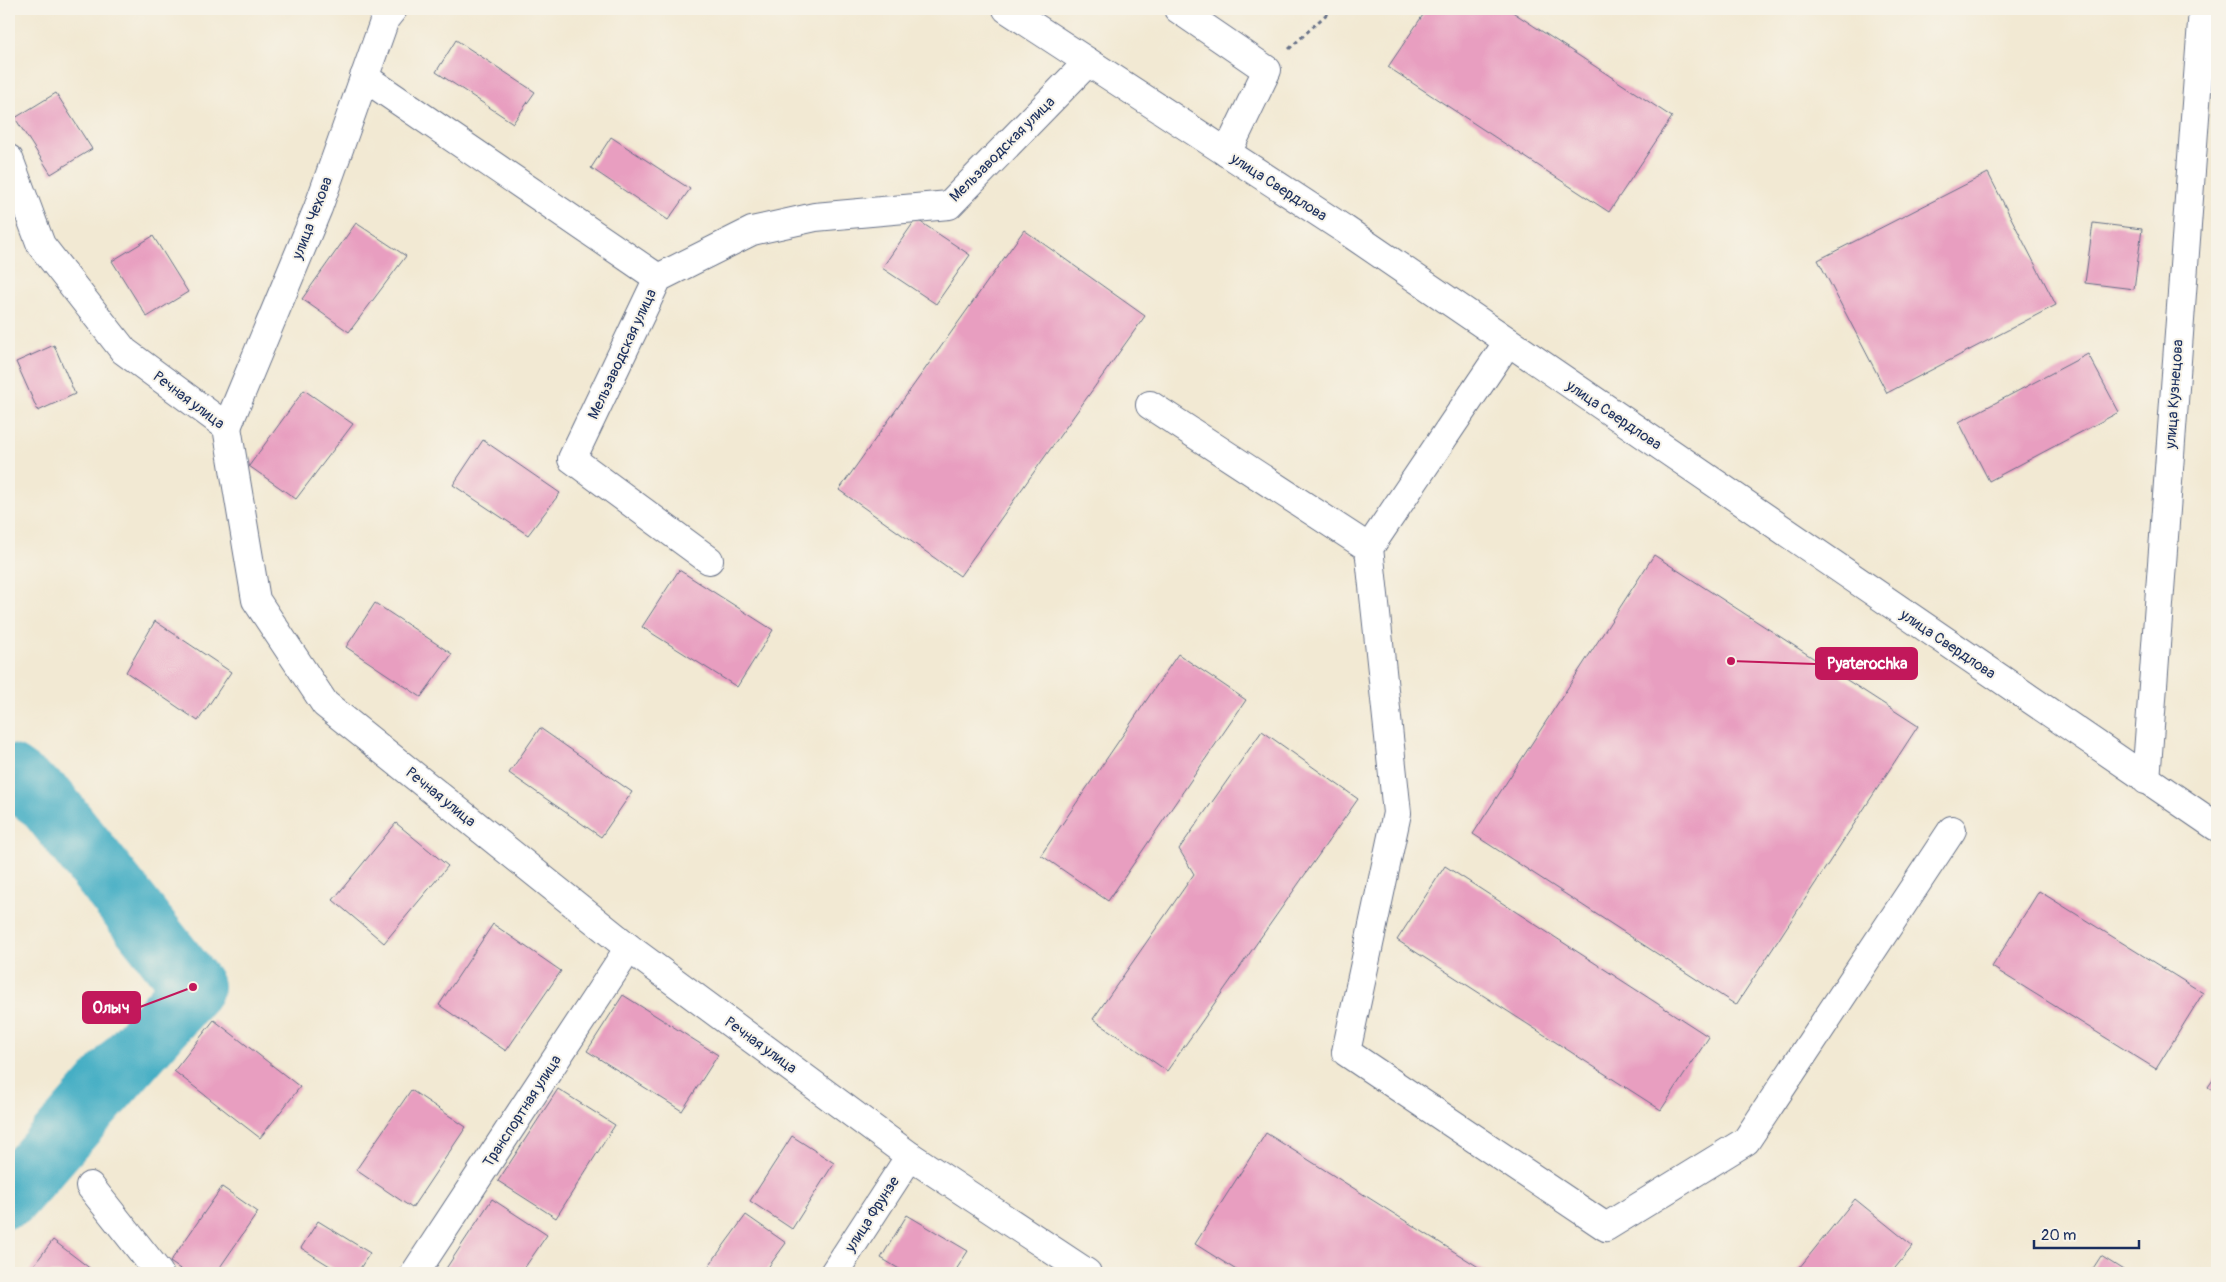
<svg xmlns="http://www.w3.org/2000/svg" width="2226" height="1282" font-family="Pangolin,sans-serif">
<rect width="100%" height="100%" fill="#f7f3e8"/>
<filter id="ink" filterUnits="userSpaceOnUse"><feTurbulence type="fractalNoise" baseFrequency=".02" numOctaves="2"/><feDisplacementMap in="SourceGraphic" scale="10" xChannelSelector="R" yChannelSelector="G"/><feConvolveMatrix kernelMatrix="1 2 1 2 8 2 1 2 1" color-interpolation-filters="sRGB"/></filter>
<filter id="wash" filterUnits="userSpaceOnUse"><feTurbulence type="fractalNoise" baseFrequency=".0096" numOctaves="4" result="noise"/><feDisplacementMap in="SourceGraphic" scale="20" xChannelSelector="R" yChannelSelector="G"/><feGaussianBlur stdDeviation="1.12" result="paint"/><feColorMatrix in="noise" values="0 0 0 0 0 0 0 0 0 0 0 0 0 0 0 0 0 1.4 0 .05"/><feComposite in="paint" operator="in"/></filter>
<g filter="url(#wash)">
<rect width="100%" height="100%" fill="#f2e9d3"/>
<g fill="none" stroke-linecap="round" stroke-linejoin="round">
<polyline stroke="#45aec4" stroke-width="62" points="9,775 46,801 193,987 9,1197"/>
</g>
<g id="blocks">
<g fill="#e89ec0">
<polygon points="1427,9 1508,9 1672,117 1609,212 1388,67"/>
<polygon points="456,40 535,92 513,123 436,72"/>
<polygon points="56,93 92,149 51,174 15,118"/>
<polygon points="611,137 690,189 668,220 591,168"/>
<polygon points="1988,173 2056,305 1887,393 1818,260"/>
<polygon points="916,219 970,255 936,304 882,268"/>
<polygon points="356,223 406,256 349,332 302,299"/>
<polygon points="2093,223 2142,229 2134,289 2085,283"/>
<polygon points="1024,230 1145,316 960,576 839,490"/>
<polygon points="153,236 188,292 147,317 112,261"/>
<polygon points="54,345 75,394 38,411 16,362"/>
<polygon points="2088,354 2119,412 1989,481 1959,422"/>
<polygon points="304,390 353,424 296,499 249,466"/>
<polygon points="483,440 560,493 528,535 453,485"/>
<polygon points="1654,555 1918,726 1736,1005 1473,834"/>
<polygon points="679,570 773,630 737,687 642,627"/>
<polygon points="375,603 452,654 421,697 346,647"/>
<polygon points="155,621 231,672 198,721 126,672"/>
<polygon points="1178,654 1246,700 1108,901 1041,855"/>
<polygon points="540,728 632,792 601,837 509,773"/>
<polygon points="1262,731 1358,799 1167,1071 1093,1019 1194,874 1179,849"/>
<polygon points="396,823 448,866 384,943 333,900"/>
<polygon points="1445,866 1709,1037 1661,1110 1397,940"/>
<polygon points="2039,891 2203,993 2156,1069 1992,967"/>
<polygon points="493,924 561,971 506,1051 439,1005"/>
<polygon points="623,995 718,1055 682,1111 587,1051"/>
<polygon points="214,1020 300,1087 260,1138 174,1071"/>
<polygon points="2217,1074 2217,1094 2208,1087"/>
<polygon points="558,1089 615,1125 556,1218 498,1181"/>
<polygon points="411,1090 466,1127 412,1208 356,1170"/>
<polygon points="1266,1133 1488,1273 1241,1273 1195,1244"/>
<polygon points="792,1136 834,1163 792,1229 750,1201"/>
<polygon points="222,1187 258,1212 216,1273 186,1273 170,1262"/>
<polygon points="492,1199 547,1235 521,1273 443,1273"/>
<polygon points="1855,1199 1913,1246 1891,1273 1795,1273"/>
<polygon points="746,1215 786,1243 764,1273 716,1273 708,1267"/>
<polygon points="907,1215 968,1251 954,1273 906,1273 881,1258"/>
<polygon points="318,1221 370,1253 357,1273 341,1273 301,1248"/>
<polygon points="53,1240 96,1273 28,1273"/>
<polygon points="2101,1256 2128,1273 2090,1273"/>
</g>
</g>
</g>
<g filter="url(#ink)">
<use href="#blocks" fill-opacity="0" stroke="#667087" stroke-width="1"/>
<g fill="none" stroke-linecap="round" stroke-linejoin="round">
<g stroke="#667087" stroke-width="30">
<g id="minor">
<polyline points="1178,9 1267,70 1227,153"/>
<polyline points="364,77 658,278"/>
<polyline points="9,159 41,245 124,351 227,427 256,600 325,704 629,948 910,1156 1087,1273"/>
<polyline points="1508,342 1369,548 1397,813 1346,1052 1606,1227 1746,1141 1952,830"/>
<polyline points="1150,405 1369,548"/>
<polyline points="227,427 318,208 385,19 393,9"/>
<polyline points="709,560 572,459 658,278 752,231 815,217 949,205 1088,62"/>
<polyline points="90,1186 159,1273"/>
<polyline points="415,1273 629,948"/>
<polyline points="834,1273 910,1156"/>
</g>
</g>
<g stroke="#667087" stroke-width="30">
<g id="major">
<polyline points="1007,9 1344,229 2217,827"/>
<polyline points="2146,780 2203,9"/>
</g>
</g>
<polyline stroke="#667087" stroke-width="3" stroke-dasharray="4 4" stroke-linecap="butt" points="1289,49 1332,9"/>
<use href="#minor" stroke="#fff" stroke-width="28"/>
<use href="#major" stroke="#fff" stroke-width="28"/>
</g>
</g>
<g text-anchor="middle" stroke-width="4" stroke-linejoin="round" paint-order="stroke">
<g font-size="15" fill="#1b2f5e" stroke="#f7f3e8">
<text transform="translate(1002 149) rotate(-45)" y="5">Мельзаводская улица</text>
<text transform="translate(1279 187) rotate(33)" y="5">улица Свердлова</text>
<text transform="translate(312 218) rotate(-69)" y="5">улица Чехова</text>
<text transform="translate(622 354) rotate(-65)" y="5">Мельзаводская улица</text>
<text transform="translate(2174 394) rotate(-86)" y="5">улица Кузнецова</text>
<text transform="translate(189 400) rotate(37)" y="5">Речная улица</text>
<text transform="translate(1614 415) rotate(34)" y="5">улица Свердлова</text>
<text transform="translate(1948 644) rotate(34)" y="5">улица Свердлова</text>
<text transform="translate(441 797) rotate(39)" y="5">Речная улица</text>
<text transform="translate(761 1045) rotate(36)" y="5">Речная улица</text>
<text transform="translate(522 1111) rotate(-57)" y="5">Транспортная улица</text>
<text transform="translate(872 1214) rotate(-57)" y="5">улица Фрунзе</text>
</g>
</g>
<path fill="none" stroke="#c2185b" stroke-width="2" d="M1731 661L1816 664M193 987L140 1007"/>
<g fill="#c2185b" stroke="#f7f3e8" stroke-width="2">
<circle cx="1731" cy="661" r="5"/>
<circle cx="193" cy="987" r="5"/>
</g>
<g fill="#c2185b" stroke="#c2185b" stroke-width="2">
<rect x="1816" y="648" width="101" height="31" rx="5"/>
<rect x="83" y="992" width="57" height="31" rx="5"/>
</g>
<g font-size="16" text-anchor="middle" font-weight="bold" fill="#fff">
<text x="1867" y="669">Pyaterochka</text>
<text x="111" y="1013">Олыч</text>
</g>
<rect width="2226" height="1282" fill="none" stroke="#f7f3e8" stroke-width="30"/>
<path d="M2034 1240v8h105v-8" fill="none" stroke="#1b2f5e" stroke-width="2.5"/>
<text x="2041" y="1240" font-size="15" fill="#1b2f5e" stroke="#f7f3e8" stroke-width="4" paint-order="stroke">20 m</text>
</svg>
